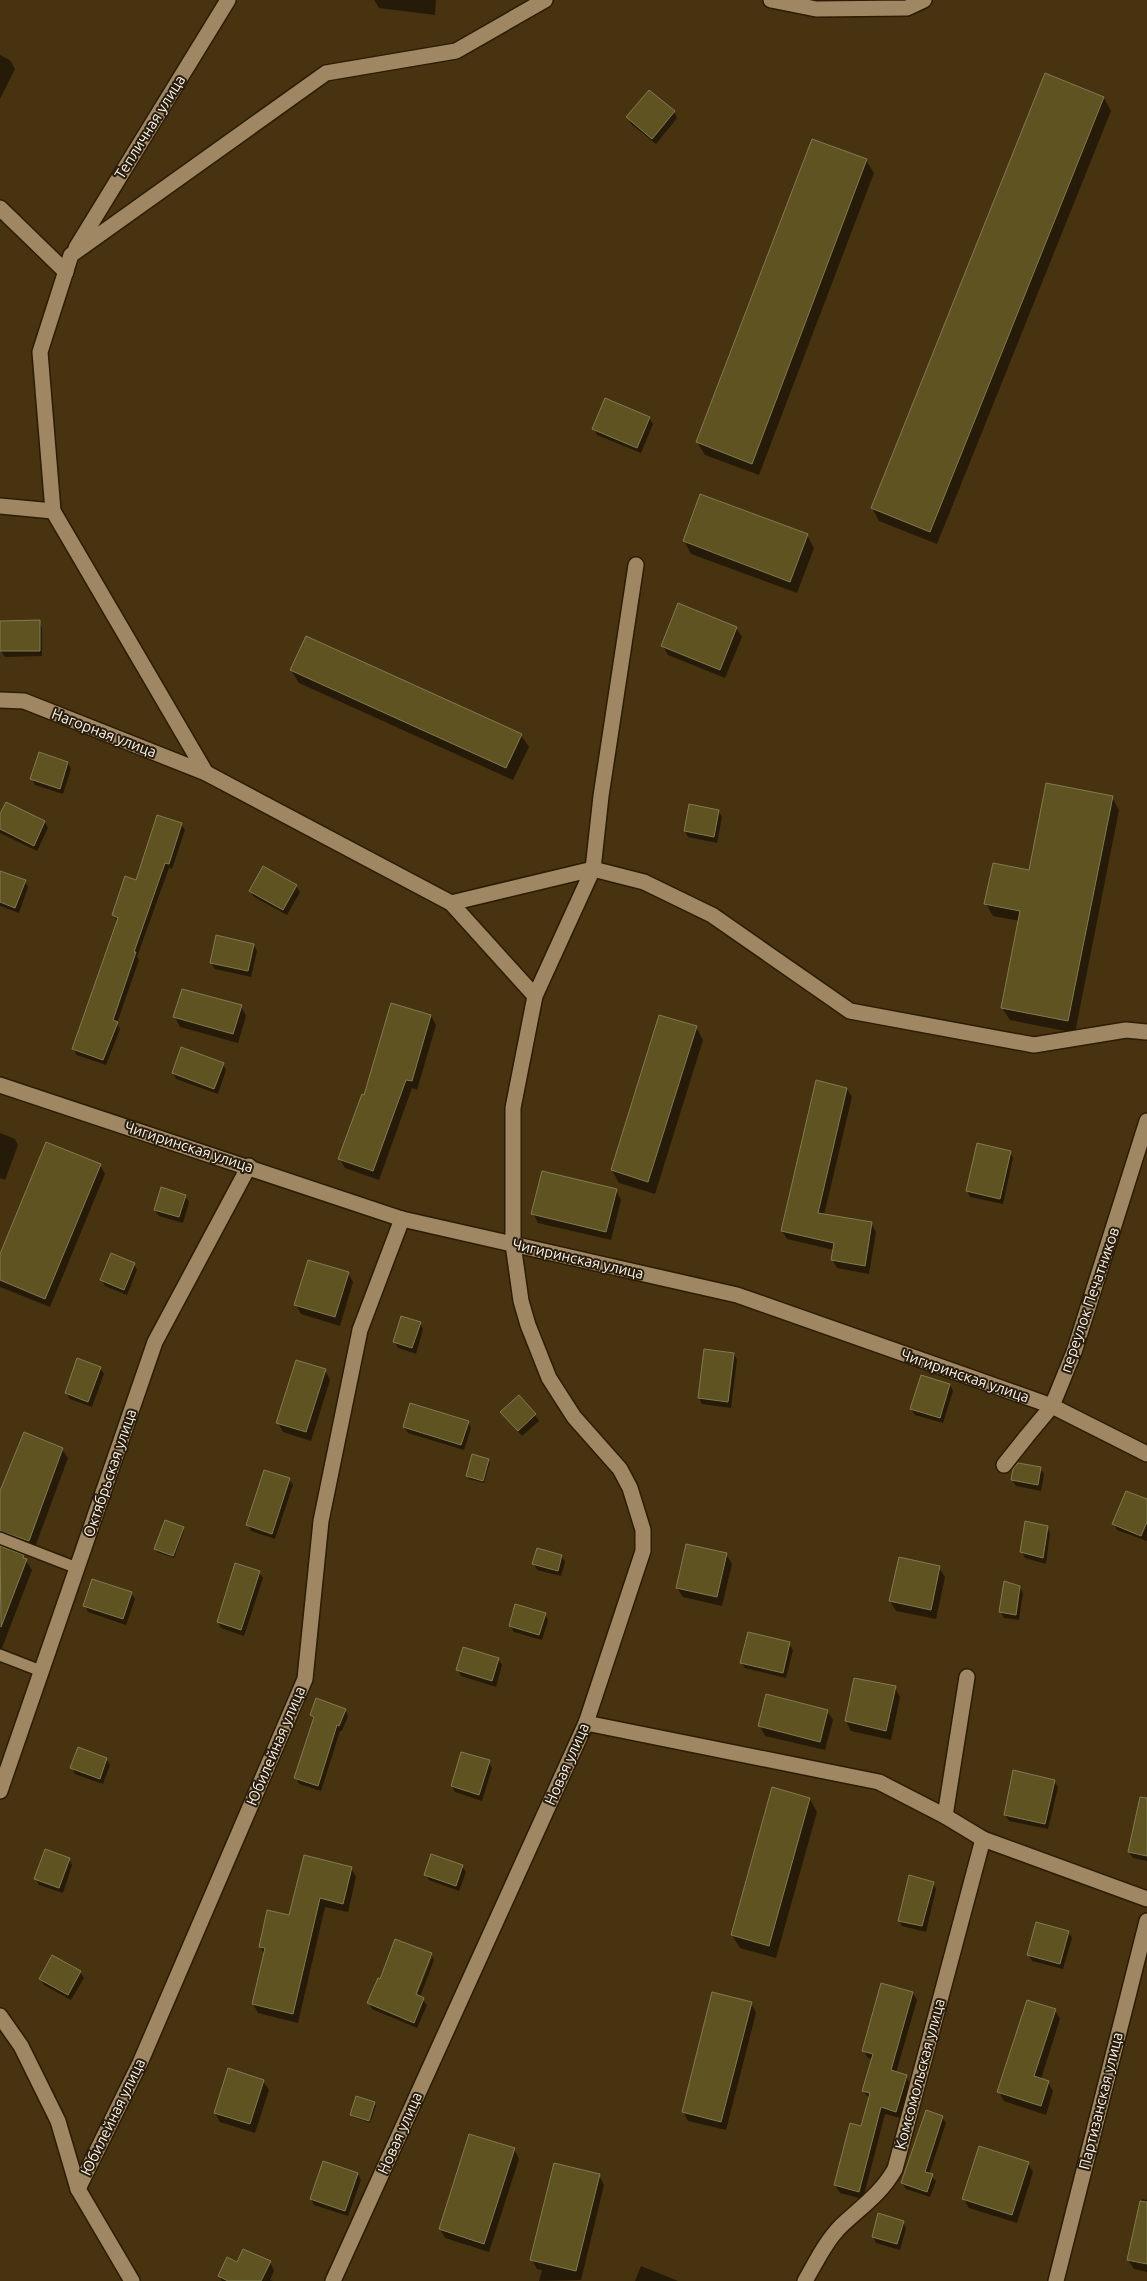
<svg xmlns="http://www.w3.org/2000/svg" width="1147" height="2281" font-family="Ubuntu,sans-serif">
<rect width="100%" height="100%" fill="#483310"/>
<g fill="#0007" fill-rule="evenodd">
<polygon points="374,0 436,0 435,15 379,8"/>
<polygon points="0,55 10,60 15,69 0,99"/>
<polygon points="1046,75 1104,98 1111,111 937,544 879,521 872,508"/>
<polygon points="674,112 677,118 656,144 631,124 628,118"/>
<polygon points="866,160 874,173 759,475 705,455 697,442"/>
<polygon points="649,418 653,424 641,453 597,435 594,429"/>
<polygon points="807,535 814,548 797,593 691,554 684,541"/>
<polygon points="39,622 42,628 42,656 5,657 1,651"/>
<polygon points="736,628 742,637 725,678 668,655 663,646"/>
<polygon points="291,670 521,735 529,747 513,780 299,683"/>
<polygon points="68,763 71,769 63,794 35,785 32,779"/>
<polygon points="1112,797 1119,810 1075,1033 1010,1020 1002,1008 1019,921 993,916 986,904 1030,871"/>
<polygon points="6,803 45,822 48,828 37,851 0,833 0,816"/>
<polygon points="718,811 722,817 717,843 688,837 685,831"/>
<polygon points="181,824 185,830 172,869 169,868 137,957 139,960 117,1023 120,1029 106,1065 77,1055 73,1049 118,922 113,915"/>
<polygon points="0,872 25,881 28,887 19,913 0,906"/>
<polygon points="296,886 300,892 287,915 254,897 250,891"/>
<polygon points="254,945 257,951 251,977 215,969 211,963"/>
<polygon points="241,1006 246,1016 238,1043 180,1027 175,1017"/>
<polygon points="431,1016 436,1025 417,1090 412,1088 379,1180 345,1168 340,1159 365,1097"/>
<polygon points="696,1027 703,1040 655,1194 619,1183 612,1170"/>
<polygon points="223,1064 226,1070 218,1094 176,1079 173,1073"/>
<polygon points="847,1089 852,1097 824,1215 871,1223 876,1232 869,1274 837,1268 832,1259 834,1250 787,1239 782,1231"/>
<polygon points="0,1133 15,1139 18,1145 5,1180 0,1178"/>
<polygon points="1010,1152 1013,1158 1003,1204 970,1197 967,1191"/>
<polygon points="100,1165 105,1174 50,1307 0,1287 0,1257"/>
<polygon points="616,1190 621,1200 611,1240 538,1223 533,1213"/>
<polygon points="185,1196 189,1202 183,1223 159,1216 155,1210"/>
<polygon points="134,1264 137,1270 127,1295 105,1286 102,1280"/>
<polygon points="348,1273 353,1282 340,1326 301,1314 296,1305"/>
<polygon points="420,1323 423,1329 416,1354 398,1348 394,1341"/>
<polygon points="705,1350 734,1354 737,1360 731,1408 702,1404 699,1398"/>
<polygon points="100,1368 104,1374 92,1407 70,1399 66,1393"/>
<polygon points="325,1370 330,1380 311,1441 283,1432 278,1423"/>
<polygon points="950,1385 953,1391 943,1423 915,1415 911,1409"/>
<polygon points="502,1412 535,1415 539,1421 522,1436"/>
<polygon points="468,1422 471,1428 464,1450 408,1433 404,1427"/>
<polygon points="62,1449 68,1458 34,1550 0,1542 0,1494"/>
<polygon points="488,1460 490,1462 484,1483 469,1479 467,1476"/>
<polygon points="1040,1468 1044,1474 1041,1491 1016,1486 1012,1480"/>
<polygon points="289,1479 293,1485 275,1539 251,1531 248,1525"/>
<polygon points="1147,1501 1147,1541 1117,1530 1114,1524"/>
<polygon points="1047,1527 1050,1533 1046,1564 1025,1558 1022,1552"/>
<polygon points="183,1528 184,1531 174,1558 157,1552 156,1549"/>
<polygon points="0,1547 23,1556 32,1570 0,1653"/>
<polygon points="726,1554 732,1564 722,1606 683,1597 677,1588"/>
<polygon points="562,1556 565,1562 561,1576 537,1570 534,1564"/>
<polygon points="939,1568 945,1577 936,1619 896,1611 890,1601"/>
<polygon points="259,1572 263,1578 244,1636 221,1628 218,1622"/>
<polygon points="1019,1587 1023,1593 1019,1620 1004,1618 1000,1611"/>
<polygon points="131,1593 135,1599 126,1625 88,1612 85,1606"/>
<polygon points="545,1614 548,1620 542,1640 514,1632 510,1626"/>
<polygon points="789,1644 793,1650 786,1678 745,1668 741,1662"/>
<polygon points="498,1659 502,1665 496,1687 461,1676 458,1670"/>
<polygon points="855,1679 895,1688 900,1697 891,1740 851,1731 846,1721"/>
<polygon points="345,1710 348,1716 342,1731 340,1731 321,1791 299,1784 296,1778 314,1720 311,1715"/>
<polygon points="827,1711 833,1720 825,1750 765,1736 760,1726"/>
<polygon points="106,1759 110,1765 103,1784 75,1774 72,1768"/>
<polygon points="489,1762 492,1768 482,1801 455,1792 452,1786"/>
<polygon points="1054,1781 1058,1787 1048,1829 1009,1821 1005,1815"/>
<polygon points="810,1799 817,1812 776,1958 740,1948 732,1935"/>
<polygon points="1147,1812 1147,1861 1133,1858 1129,1852"/>
<polygon points="69,1859 72,1865 63,1893 39,1885 36,1879"/>
<polygon points="462,1866 466,1872 459,1891 429,1880 425,1874"/>
<polygon points="351,1868 356,1877 348,1912 325,1907 298,2023 258,2013 253,2004 264,1954 260,1946 290,1917"/>
<polygon points="933,1883 936,1889 926,1932 902,1926 899,1920"/>
<polygon points="1068,1932 1072,1938 1063,1969 1032,1961 1029,1955"/>
<path d="M431 1954 434 1960 420 1997 427 2005 417 2028 372 2009 369 2003ZM429 1957H432L415 2000H413Z"/>
<polygon points="80,1972 84,1978 71,2000 44,1985 40,1979"/>
<polygon points="913,1993 917,2000 896,2073 906,2076 910,2084 900,2118 885,2114 863,2199 840,2193 835,2185 862,2127 870,2099 863,2091 872,2059 868,2058 864,2051"/>
<polygon points="751,2003 756,2013 726,2130 688,2121 683,2111"/>
<polygon points="1055,2010 1060,2019 1041,2079 1048,2082 1053,2091 1046,2115 1004,2101 999,2092"/>
<polygon points="263,2081 269,2090 255,2133 220,2122 215,2113"/>
<polygon points="374,2103 376,2106 370,2123 353,2117 351,2115"/>
<polygon points="942,2117 946,2123 929,2174 936,2181 930,2197 906,2189 902,2183"/>
<polygon points="514,2149 519,2159 489,2252 445,2238 440,2229"/>
<polygon points="1028,2163 1033,2172 1017,2223 969,2208 964,2199"/>
<polygon points="358,2174 361,2180 348,2216 314,2205 311,2199"/>
<polygon points="599,2175 604,2185 581,2280 539,2281 542,2270 537,2269 532,2260"/>
<polygon points="1142,2199 1147,2200 1147,2272 1134,2269 1128,2260"/>
<polygon points="903,2222 906,2228 900,2250 876,2243 873,2237"/>
<polygon points="270,2262 274,2271 270,2280 273,2281 222,2281 219,2276 238,2263"/>
<polygon points="641,2266 678,2281 635,2281"/>
</g>
<g fill="#5f5421" stroke="#827a51">
<polygon points="1045,73 1104,97 930,532 871,508"/>
<polygon points="649,90 675,111 652,139 626,117"/>
<polygon points="812,139 867,159 752,464 696,442"/>
<polygon points="605,398 650,417 637,448 592,429"/>
<polygon points="700,494 808,534 790,582 683,541"/>
<polygon points="678,603 737,627 720,670 661,646"/>
<polygon points="40,620 40,651 0,651 0,621"/>
<polygon points="306,636 522,734 506,768 290,670"/>
<polygon points="39,752 68,762 60,789 30,779"/>
<polygon points="1046,783 1113,796 1068,1021 1001,1008 1020,911 984,904 993,863 1029,870"/>
<polygon points="6,802 45,821 34,846 0,829 0,814"/>
<polygon points="689,804 719,810 714,837 684,831"/>
<polygon points="157,815 182,823 169,864 165,863 134,952 136,952 113,1020 118,1022 103,1060 72,1049 118,918 112,915 125,876 136,880"/>
<polygon points="263,866 297,885 283,910 249,891"/>
<polygon points="0,871 26,880 15,908 0,902"/>
<polygon points="216,935 254,944 248,971 210,963"/>
<polygon points="182,989 242,1005 233,1034 173,1017"/>
<polygon points="391,1003 431,1015 412,1081 406,1080 373,1171 338,1159 362,1094 364,1095"/>
<polygon points="659,1015 697,1026 648,1182 611,1170"/>
<polygon points="181,1047 224,1063 214,1089 172,1073"/>
<polygon points="816,1080 847,1088 818,1213 872,1222 865,1266 831,1260 834,1243 781,1231"/>
<polygon points="46,1142 101,1164 45,1299 0,1280 0,1254"/>
<polygon points="977,1143 1011,1151 1000,1199 966,1191"/>
<polygon points="542,1171 617,1189 606,1232 531,1214"/>
<polygon points="161,1187 186,1195 179,1217 154,1210"/>
<polygon points="111,1253 135,1263 124,1290 100,1280"/>
<polygon points="308,1260 349,1272 335,1317 294,1305"/>
<polygon points="401,1316 421,1322 412,1348 393,1342"/>
<polygon points="704,1349 734,1353 728,1402 698,1398"/>
<polygon points="77,1358 101,1367 88,1402 65,1393"/>
<polygon points="296,1360 326,1369 306,1432 276,1423"/>
<polygon points="921,1375 950,1384 940,1418 910,1409"/>
<polygon points="519,1395 536,1414 518,1431 500,1412"/>
<polygon points="410,1403 469,1421 461,1445 403,1427"/>
<polygon points="24,1432 63,1448 29,1541 0,1531 0,1491"/>
<polygon points="472,1454 489,1459 483,1481 466,1476"/>
<polygon points="1018,1463 1041,1467 1038,1485 1011,1480 1013,1469"/>
<polygon points="264,1470 290,1478 272,1534 246,1525"/>
<polygon points="1126,1491 1147,1499 1147,1522 1141,1536 1112,1524"/>
<polygon points="165,1520 184,1527 173,1556 154,1549"/>
<polygon points="1025,1521 1048,1526 1043,1558 1020,1552"/>
<polygon points="686,1544 727,1553 717,1597 676,1588"/>
<polygon points="0,1546 24,1555 23,1558 27,1559 1,1627"/>
<polygon points="537,1548 562,1555 558,1571 532,1564"/>
<polygon points="899,1557 940,1566 931,1610 889,1601"/>
<polygon points="235,1563 260,1571 241,1630 217,1622"/>
<polygon points="92,1579 132,1592 123,1619 83,1606"/>
<polygon points="1004,1581 1020,1586 1016,1615 999,1612"/>
<polygon points="515,1604 546,1613 539,1635 509,1626"/>
<polygon points="748,1632 790,1642 783,1673 740,1663"/>
<polygon points="463,1647 499,1658 492,1681 456,1670"/>
<polygon points="854,1678 896,1686 886,1731 845,1721"/>
<polygon points="766,1694 828,1710 820,1742 758,1726"/>
<polygon points="316,1698 346,1709 339,1726 337,1725 318,1786 294,1778 314,1717 310,1715"/>
<polygon points="78,1747 107,1758 100,1779 70,1768"/>
<polygon points="461,1752 490,1760 479,1795 451,1786"/>
<polygon points="1013,1770 1055,1780 1045,1824 1004,1815"/>
<polygon points="772,1787 810,1798 769,1946 731,1935"/>
<polygon points="1140,1797 1147,1798 1147,1856 1128,1852"/>
<polygon points="45,1849 70,1858 59,1888 34,1879"/>
<polygon points="431,1854 463,1865 456,1886 424,1875"/>
<polygon points="304,1855 352,1867 343,1904 320,1898 293,2014 252,2004 265,1948 259,1947 267,1910 289,1915"/>
<polygon points="909,1875 934,1882 922,1926 898,1921"/>
<polygon points="1036,1922 1069,1931 1060,1964 1027,1955"/>
<polygon points="395,1939 432,1953 416,1994 424,1998 414,2023 367,2003 378,1978 380,1979"/>
<polygon points="52,1955 81,1971 68,1995 39,1979"/>
<polygon points="881,1983 913,1992 891,2070 907,2075 896,2112 881,2107 859,2192 834,2185 850,2123 861,2126 870,2093 862,2091 873,2054 862,2051"/>
<polygon points="712,1992 752,2002 721,2122 682,2112"/>
<polygon points="1027,2000 1056,2009 1034,2076 1049,2081 1041,2106 997,2092"/>
<polygon points="228,2068 264,2080 250,2124 214,2113"/>
<polygon points="356,2096 375,2102 369,2121 350,2115"/>
<polygon points="926,2110 943,2116 925,2172 933,2174 927,2192 901,2183"/>
<polygon points="469,2134 515,2148 484,2244 439,2229"/>
<polygon points="979,2146 1029,2162 1012,2215 962,2199"/>
<polygon points="323,2161 358,2173 345,2211 310,2199"/>
<polygon points="554,2163 600,2174 576,2271 530,2260"/>
<polygon points="1140,2201 1147,2202 1147,2264 1127,2260"/>
<polygon points="878,2213 904,2221 897,2244 872,2237"/>
<polygon points="243,2249 271,2261 261,2281 228,2281 218,2276 227,2257 237,2262"/>
</g>
<g fill="none" stroke-linecap="round" stroke-linejoin="round">
<g stroke="#2b1c02" stroke-width="14">
<g id="lane">
<polyline points="0,1538 77,1568"/>
<polyline points="0,1655 41,1671"/>
</g>
</g>
<g stroke="#2b1c02" stroke-width="18">
<g id="street">
<polyline points="771,0 816,9 907,8 924,0"/>
<polyline points="0,208 66,272"/>
<polyline points="76,248 228,0"/>
<polyline points="0,506 53,511"/>
<polyline points="0,700 24,701 206,773 451,903 593,869 644,882 712,915 850,1011 1034,1045 1126,1030 1147,1032"/>
<polyline points="206,773 53,511 40,352 71,255 326,73 456,51 545,0"/>
<polyline points="451,903 535,996"/>
<polyline points="0,1085 402,1219 737,1295 1052,1406 1147,1454"/>
<polyline points="1004,1465 1027,1436 1052,1406 1074,1352 1147,1121"/>
<polyline points="586,1723 879,1782 945,1816 983,1839 1147,1899"/>
<polyline points="0,1791 155,1342 249,1166"/>
<polyline points="945,1816 967,1677"/>
<polyline points="78,2189 140,2063 305,1679 321,1521 360,1330 402,1219"/>
<polyline points="333,2281 586,1723 643,1551 643,1530 630,1488 620,1469 574,1417 549,1378 528,1325 521,1301 513,1244 513,1108 535,996 593,869 601,796 636,565"/>
<path d="M805 2281C816 2262 826 2241 841 2226 861 2207 881 2194 895 2169L983 1839"/>
<polyline points="1056,2281 1147,1921"/>
</g>
</g>
<g stroke="#2b1c02" stroke-width="18">
<polyline id="secondary" points="0,2016 21,2046 58,2121 78,2189 132,2281"/>
</g>
<use href="#lane" stroke="#9f8763" stroke-width="11"/>
<use href="#street" stroke="#9f8763" stroke-width="15"/>
<use href="#secondary" stroke="#9f8763" stroke-width="15"/>
</g>
<g text-anchor="middle" stroke-width="4" stroke-linejoin="round" paint-order="stroke">
<g font-size="15" fill="#fdf2e3" stroke="#271d0f">
<text transform="translate(150 127) rotate(-58)" y="5">Тепличная улица</text>
<text transform="translate(104 733) rotate(21)" y="5">Нагорная улица</text>
<text transform="translate(189 1147) rotate(18)" y="5">Чигиринская улица</text>
<text transform="translate(578 1259) rotate(13)" y="5">Чигиринская улица</text>
<text transform="translate(1090 1300) rotate(-71)" y="5">переулок Печатников</text>
<text transform="translate(965 1376) rotate(19)" y="5">Чигиринская улица</text>
<text transform="translate(110 1473) rotate(-71)" y="5">Октябрьская улица</text>
<text transform="translate(276 1746) rotate(-67)" y="5">Юбилейная улица</text>
<text transform="translate(567 1764) rotate(-66)" y="5">Новая улица</text>
<text transform="translate(920 2074) rotate(-75)" y="5">Комсомольская улица</text>
<text transform="translate(1101 2101) rotate(-76)" y="5">Партизанская улица</text>
<text transform="translate(113 2117) rotate(-64)" y="5">Юбилейная улица</text>
<text transform="translate(400 2133) rotate(-66)" y="5">Новая улица</text>
</g>
</g>
</svg>
